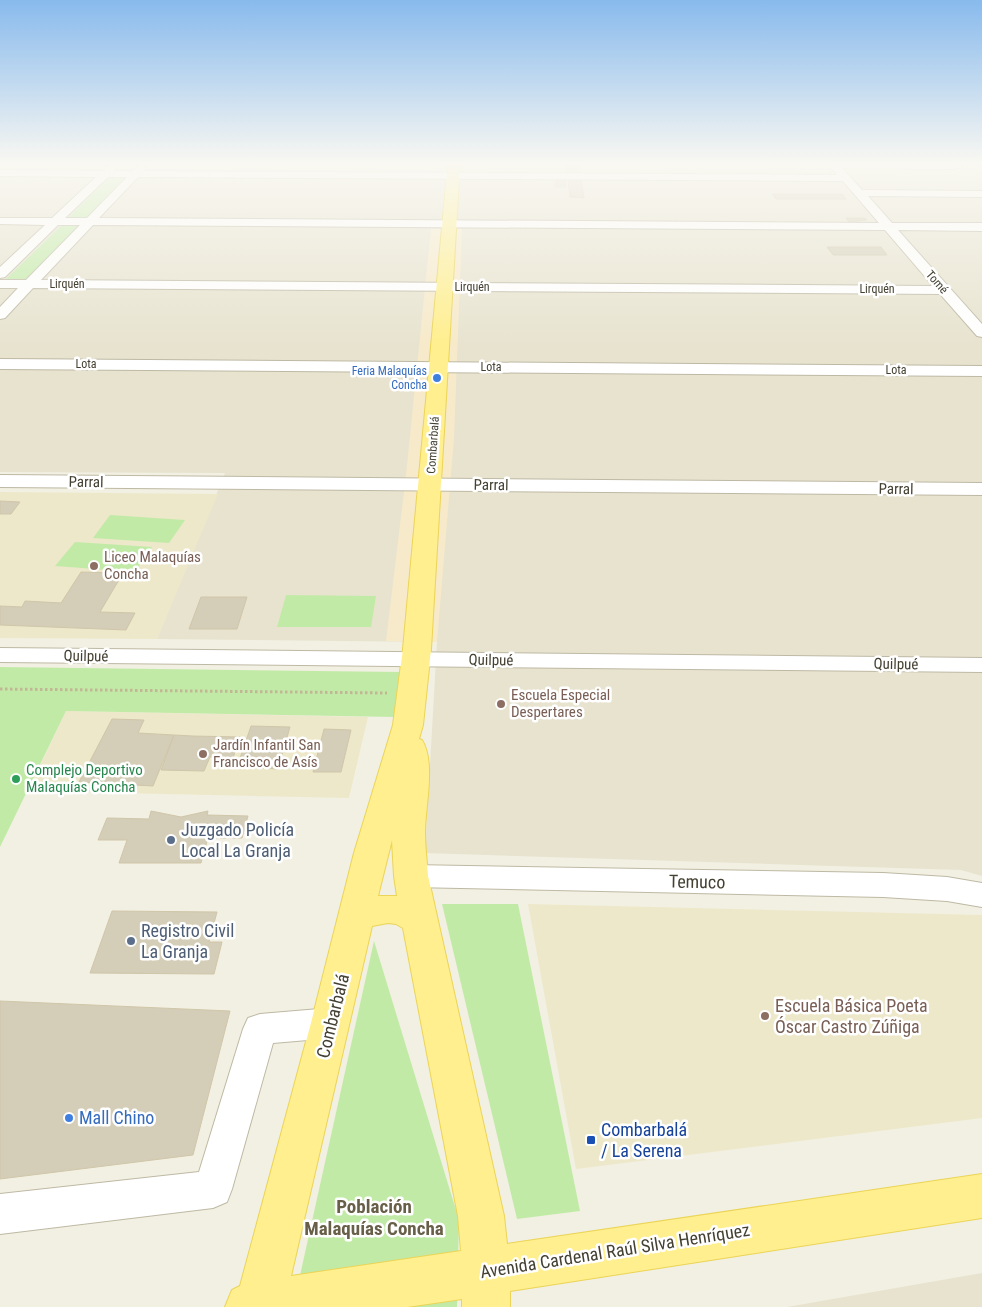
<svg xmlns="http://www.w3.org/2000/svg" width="982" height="1307" font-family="'Roboto Condensed',sans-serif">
<rect width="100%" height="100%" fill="#f2f0e2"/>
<g fill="#e7e3cf">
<polygon points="0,163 982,163 982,876 961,870 425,853 437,642 157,639 225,473 0,472"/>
<polygon points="982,1273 982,1307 787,1307"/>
</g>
<polygon fill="#f7eaca" points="431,229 462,229 454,438 437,642 386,641 406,475"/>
<g fill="#ede8ca">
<polygon points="0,492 218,494 157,639 0,638"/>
<polygon points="66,711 368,717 349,798 28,791"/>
<polygon points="528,904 982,915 982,1118 576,1169"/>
</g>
<g fill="#c2eaa7">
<polygon points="110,176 131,176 87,217 68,218"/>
<polygon points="61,226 84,226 31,280 5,280"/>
<polygon points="110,515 185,520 169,543 93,538"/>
<polygon points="75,542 152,547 135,572 55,566"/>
<polygon points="286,595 376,596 371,627 277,627"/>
<polygon points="0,667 402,672 395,717 66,711 0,847"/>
<polygon points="442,904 518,904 580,1211 517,1219"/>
<polygon points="374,941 459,1220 457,1307 293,1307"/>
</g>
<g fill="#d4cdb7" stroke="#d0c6a9">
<polygon points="566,163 579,163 580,173 566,173"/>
<polygon points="581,178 584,198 570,197 568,179"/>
<polygon points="556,181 566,181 565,187 555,187"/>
<polygon points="772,194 842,194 846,199 776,199"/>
<polygon points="846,218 865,218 867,220 849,222"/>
<polygon points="827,247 881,247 887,255 833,255"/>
<polygon points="0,501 20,502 11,514 0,514"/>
<polygon points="81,572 123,573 100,612 135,613 126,630 0,625 0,606 22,607 25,601 61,603"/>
<polygon points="201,597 247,597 237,629 189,629"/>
<polygon points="112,719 144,720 138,733 174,735 153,786 79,782"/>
<polygon points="251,726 290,727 278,769 237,767"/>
<polygon points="324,729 351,730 341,772 313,772"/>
<polygon points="174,735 192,736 240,737 233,758 210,757 204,771 161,770"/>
<polygon points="151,811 181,817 208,811 207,815 248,816 242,838 208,838 201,863 119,863 127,840 98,840 107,818 149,819"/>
<polygon points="112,911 217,912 209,942 222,942 214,974 90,973"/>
<polygon points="0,1001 230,1011 193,1155 0,1179"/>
</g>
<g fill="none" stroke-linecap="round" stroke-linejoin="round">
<g stroke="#beb9a4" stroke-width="2">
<g id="minor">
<path d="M831 163H962V167L952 169 842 168 862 190 982 191V197L868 196 892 223H982V231L898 230 982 324V337L977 336 940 294 33 288 5 318 0 319V307L18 288H0V280H26L80 225H58L5 277 0 278V267L45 225 0 224V218H52L96 177 0 176V170L102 171 111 165 116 168 114 171H133L141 165 146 168 144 171 837 175 831 167ZM108 177H127L87 218H65ZM138 177 843 181 879 223 99 218ZM93 225 885 230 933 286 41 280Z"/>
<polygon points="0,359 982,366 982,376 0,369"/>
<polygon points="0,475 982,483 982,495 0,487"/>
<polygon points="0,648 982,658 982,672 0,662"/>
<polygon points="411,865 883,873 947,877 982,883 982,907 947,901 883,897 411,887 400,884 396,876 400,868"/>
<polygon points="331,1008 343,1013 348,1023 343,1033 331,1038 273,1043 232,1189 227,1202 213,1208 0,1234 0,1194 199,1172 243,1029 248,1018 260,1014"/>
</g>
</g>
<g stroke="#ebd457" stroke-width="2">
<path id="major" d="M448 163H460L431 649 423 725 419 739 422 740C436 762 425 807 425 833 425 847 427 862 428 876L504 1216 507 1244 982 1174V1218L510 1291V1307H462V1299L407 1307H225L232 1290 240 1286 311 1023 354 853 393 725 403 649ZM392 840 394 876 397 896H378ZM388 923 396 924 403 928 458 1216 461 1251 291 1276 372 926Z"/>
</g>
<polyline stroke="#c1b794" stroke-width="3" stroke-dasharray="2.5 2.5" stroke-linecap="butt" points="0,689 387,693"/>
<use href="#minor" fill="#fff" fill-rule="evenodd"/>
<use href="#major" fill="#ffef8e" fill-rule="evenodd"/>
</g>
<linearGradient id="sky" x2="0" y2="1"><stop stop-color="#88baed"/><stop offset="0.47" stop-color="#f9f8f2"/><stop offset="1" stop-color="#f9f8f2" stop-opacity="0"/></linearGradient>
<rect width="982" height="346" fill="url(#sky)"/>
<g fill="#3f7fe0" stroke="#fff" stroke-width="2">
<circle cx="437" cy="378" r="5"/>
<circle cx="69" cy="1118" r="5"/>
</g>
<g fill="#8d6e63" stroke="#fff" stroke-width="2">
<circle cx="94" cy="566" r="5"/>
<circle cx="501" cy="704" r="5"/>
<circle cx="203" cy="754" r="5"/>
<circle cx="765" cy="1016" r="5"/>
</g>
<circle fill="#2e9e5b" stroke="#fff" stroke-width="2" cx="16" cy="779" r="5"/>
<g fill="#5c6f8a" stroke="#fff" stroke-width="2">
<circle cx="171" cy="840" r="5"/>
<circle cx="131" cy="941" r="5"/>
</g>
<rect fill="#1a4fb4" stroke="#fff" stroke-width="2" x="586" y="1135" width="10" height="10" rx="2.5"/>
<g text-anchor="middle" stroke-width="5" stroke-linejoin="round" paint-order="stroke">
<g font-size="12" fill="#444032" stroke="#fff">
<text transform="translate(937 282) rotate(49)" y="4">Tomé</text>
<text x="67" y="288">Lirquén</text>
<text x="472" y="291">Lirquén</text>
<text x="877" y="293">Lirquén</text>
<text x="86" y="368">Lota</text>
<text x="491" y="371">Lota</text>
<text x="896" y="374">Lota</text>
<text transform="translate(433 445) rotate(-86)" y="4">Combarbalá</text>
</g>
<g font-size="12" fill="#366cbe" stroke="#fff" text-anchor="end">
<text x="427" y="375">Feria Malaquías<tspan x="427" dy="14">Concha</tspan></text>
</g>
<g font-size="15" fill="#444032" stroke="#fff">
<text transform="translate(86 482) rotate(1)" y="5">Parral</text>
<text transform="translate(491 485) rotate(1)" y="5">Parral</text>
<text transform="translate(896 489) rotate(1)" y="5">Parral</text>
<text transform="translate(86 656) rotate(1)" y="5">Quilpué</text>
<text transform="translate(491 660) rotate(1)" y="5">Quilpué</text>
<text transform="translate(896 664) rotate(1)" y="5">Quilpué</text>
</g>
<g font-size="15" fill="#785e54" stroke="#fff" text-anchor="start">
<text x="104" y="562">Liceo Malaquías<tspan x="104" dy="17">Concha</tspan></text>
<text x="511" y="700">Escuela Especial<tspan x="511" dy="17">Despertares</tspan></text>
<text x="213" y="750">Jardín Infantil San<tspan x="213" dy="17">Francisco de Asís</tspan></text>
</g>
<g font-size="15" fill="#27864d" stroke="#fff" text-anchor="start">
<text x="26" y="775">Complejo Deportivo<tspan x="26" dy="17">Malaquías Concha</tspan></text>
</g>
<g font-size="18" fill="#4e5e75" stroke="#fff" text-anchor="start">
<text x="181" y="836">Juzgado Policía<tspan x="181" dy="21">Local La Granja</tspan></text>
<text x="141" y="937">Registro Civil<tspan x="141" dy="21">La Granja</tspan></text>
</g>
<g font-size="18" fill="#444032" stroke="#fff">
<text transform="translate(697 882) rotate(1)" y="6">Temuco</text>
<text transform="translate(333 1016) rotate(-76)" y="6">Combarbalá</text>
<text transform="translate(615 1251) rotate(-9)" y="6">Avenida Cardenal Raúl Silva Henríquez</text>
</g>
<g font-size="18" fill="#785e54" stroke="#fff" text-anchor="start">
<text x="775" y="1012">Escuela Básica Poeta<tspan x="775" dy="21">Óscar Castro Zúñiga</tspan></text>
</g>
<g font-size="18" fill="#366cbe" stroke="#fff" text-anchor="start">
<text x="79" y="1124">Mall Chino</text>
</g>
<g font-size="18" fill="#164399" stroke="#fff" text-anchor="start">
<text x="601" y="1136">Combarbalá<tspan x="601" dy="21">/ La Serena</tspan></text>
</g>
<g font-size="19" font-weight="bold" fill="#685f49" stroke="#fff">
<text x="374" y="1213">Población<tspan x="374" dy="22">Malaquías Concha</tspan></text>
</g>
</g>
</svg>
